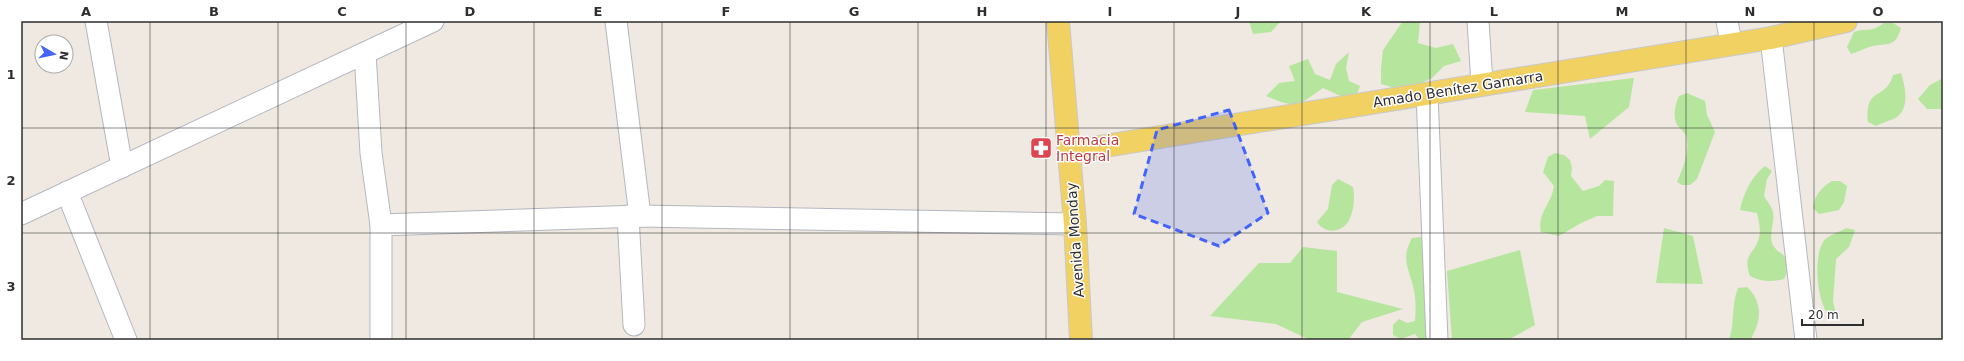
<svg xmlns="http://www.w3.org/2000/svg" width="1964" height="361" font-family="'DejaVu Sans',sans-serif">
<rect width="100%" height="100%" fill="#efe9e1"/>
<g fill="#b6e59e">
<polygon points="1249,21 1281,21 1271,32 1253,34"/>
<polygon points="1403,21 1420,21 1418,43 1436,48 1453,44 1461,61 1444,66 1432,78 1415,86 1399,89 1381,84 1381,68 1383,50"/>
<path d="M1884 23H1893L1901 28C1895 50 1885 42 1869 47 1863 49 1858 52 1851 54L1847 47 1854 32C1867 27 1869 34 1884 23Z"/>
<polygon points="1349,52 1346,68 1349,81 1360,86 1354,102 1323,88 1297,106 1281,102 1266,96 1279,83 1295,81 1289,66 1308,59 1315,74 1330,80 1336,64"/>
<path d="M1901 73C1906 89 1911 113 1891 120 1886 122 1881 123 1876 126L1868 122C1865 85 1885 102 1893 75Z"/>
<polygon points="1634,78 1629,107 1590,139 1585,116 1525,112 1533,90"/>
<polygon points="1943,78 1943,109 1927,109 1918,99 1930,85"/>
<path d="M1687 93 1705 101 1707 115 1715 132 1697 179 1690 185H1682L1677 182C1683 167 1689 156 1687 139 1686 133 1682 131 1678 126 1672 118 1675 105 1679 96Z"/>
<path d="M1555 153 1564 155 1570 160 1572 168 1571 176 1583 191 1599 186 1605 180 1614 181 1613 216H1597L1581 223 1559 236 1541 232C1537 212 1551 206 1554 186L1543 172 1548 157Z"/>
<path d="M1765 166 1772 171 1767 179 1764 196C1767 201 1772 207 1773 212 1775 222 1769 233 1772 243 1777 257 1798 254 1784 279 1772 282 1761 282 1750 276 1742 254 1754 255 1759 238 1761 230 1759 222 1757 213L1740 210C1743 194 1752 176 1765 166Z"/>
<path d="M1338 179 1353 187C1355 197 1354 213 1348 222 1340 234 1324 233 1317 222L1328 209 1332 185Z"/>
<path d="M1832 181H1840L1847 186 1844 202 1839 210 1819 214 1813 208C1815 194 1821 188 1832 181Z"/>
<polygon points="1664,228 1693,236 1703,284 1656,283"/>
<path d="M1846 228 1855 230 1849 247 1836 259 1833 302 1836 313 1829 316C1817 301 1813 259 1823 242 1827 235 1840 232 1846 228Z"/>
<path d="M1421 237 1425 245 1431 340H1420L1415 334 1401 339 1393 335V325L1399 319 1407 323 1415 321C1416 310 1416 297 1413 286 1408 266 1401 259 1412 238Z"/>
<polygon points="1303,247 1337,251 1337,292 1403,309 1362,322 1348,340 1310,340 1276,324 1210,316 1259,263 1290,263"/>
<polygon points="1520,250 1535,325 1508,340 1452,340 1447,271"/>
<path d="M1747 287C1759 298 1762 313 1756 328 1755 332 1752 335 1751 340H1729C1735 323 1731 305 1738 288Z"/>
</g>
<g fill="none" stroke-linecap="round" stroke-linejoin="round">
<g stroke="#b4b7c1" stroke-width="23">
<g id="minor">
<polyline points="96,21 122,167"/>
<polyline points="616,21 640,216"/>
<polyline points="1478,21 1482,84"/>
<polyline points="1727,21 1731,43"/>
<polyline points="1771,38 1806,340"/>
<polyline points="365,53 371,153 381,225 381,340"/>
<polyline points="1427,94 1437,340"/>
<polyline points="67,192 126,340"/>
<polyline points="21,214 433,21"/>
<polyline points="628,216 634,325"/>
<polyline points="381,225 640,216 1075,224"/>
</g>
</g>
<g stroke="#c9c9c9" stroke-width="24">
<g id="major">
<polyline points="1058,21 1075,224 1081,340"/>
<polyline points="1068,152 1771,38 1846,21"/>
</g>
</g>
<use href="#minor" stroke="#fff" stroke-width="21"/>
<use href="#major" stroke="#f2d163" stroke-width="22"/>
</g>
<path fill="#4264fb" fill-opacity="0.2" stroke="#4264fb" stroke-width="3" stroke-dasharray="8 5" stroke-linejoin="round" d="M1229 110 1268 213 1219 246 1134 214 1157 130Z"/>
<path fill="none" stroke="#2e2e2e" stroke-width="1" stroke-opacity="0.55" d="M150 21V340M278 21V340M406 21V340M534 21V340M662 21V340M790 21V340M918 21V340M1046 21V340M1174 21V340M1302 21V340M1430 21V340M1558 21V340M1686 21V340M1814 21V340M21 128H1943M21 233H1943"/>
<defs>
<g id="pharmacy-square" transform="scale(1.15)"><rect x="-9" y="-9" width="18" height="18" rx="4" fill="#e0444e" stroke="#fff"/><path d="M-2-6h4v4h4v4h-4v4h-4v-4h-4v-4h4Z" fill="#fff"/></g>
</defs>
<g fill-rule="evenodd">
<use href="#pharmacy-square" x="1041" y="148"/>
</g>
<g text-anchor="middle" stroke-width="3" stroke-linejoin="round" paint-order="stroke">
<g font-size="14" fill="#2e2e2e" stroke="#fff">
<text transform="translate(1458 89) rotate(-9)" y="5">Amado Benítez Gamarra</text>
<text transform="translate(1075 240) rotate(-94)" y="5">Avenida Monday</text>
</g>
<g font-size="14" fill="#be3a42" stroke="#fff" text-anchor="start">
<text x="1056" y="145">Farmacia<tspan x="1056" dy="16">Integral</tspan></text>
</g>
</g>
<rect width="1964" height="361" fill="none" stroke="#ffffff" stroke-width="44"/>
<g transform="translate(54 54) rotate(99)"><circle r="19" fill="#ffffff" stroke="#ababab"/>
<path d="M0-3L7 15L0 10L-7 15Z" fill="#4264fb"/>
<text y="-6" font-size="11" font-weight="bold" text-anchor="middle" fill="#2e2e2e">N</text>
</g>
<path d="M1802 319v6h61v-6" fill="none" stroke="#2e2e2e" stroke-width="2"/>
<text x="1808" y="319" font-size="12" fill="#2e2e2e" stroke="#ffffff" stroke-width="3" paint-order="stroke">20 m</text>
<rect x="22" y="22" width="1920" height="317" fill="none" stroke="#2e2e2e" stroke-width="1.5"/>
<g font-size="13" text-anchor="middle" font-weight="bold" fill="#2e2e2e">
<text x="86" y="16">A</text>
<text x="214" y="16">B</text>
<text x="342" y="16">C</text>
<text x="470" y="16">D</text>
<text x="598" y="16">E</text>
<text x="726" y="16">F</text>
<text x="854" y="16">G</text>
<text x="982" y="16">H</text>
<text x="1110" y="16">I</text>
<text x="1238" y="16">J</text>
<text x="1366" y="16">K</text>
<text x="1494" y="16">L</text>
<text x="1622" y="16">M</text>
<text x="1750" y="16">N</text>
<text x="1878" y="16">O</text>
<text x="11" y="79">1</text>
<text x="11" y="185">2</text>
<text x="11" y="291">3</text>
</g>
</svg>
